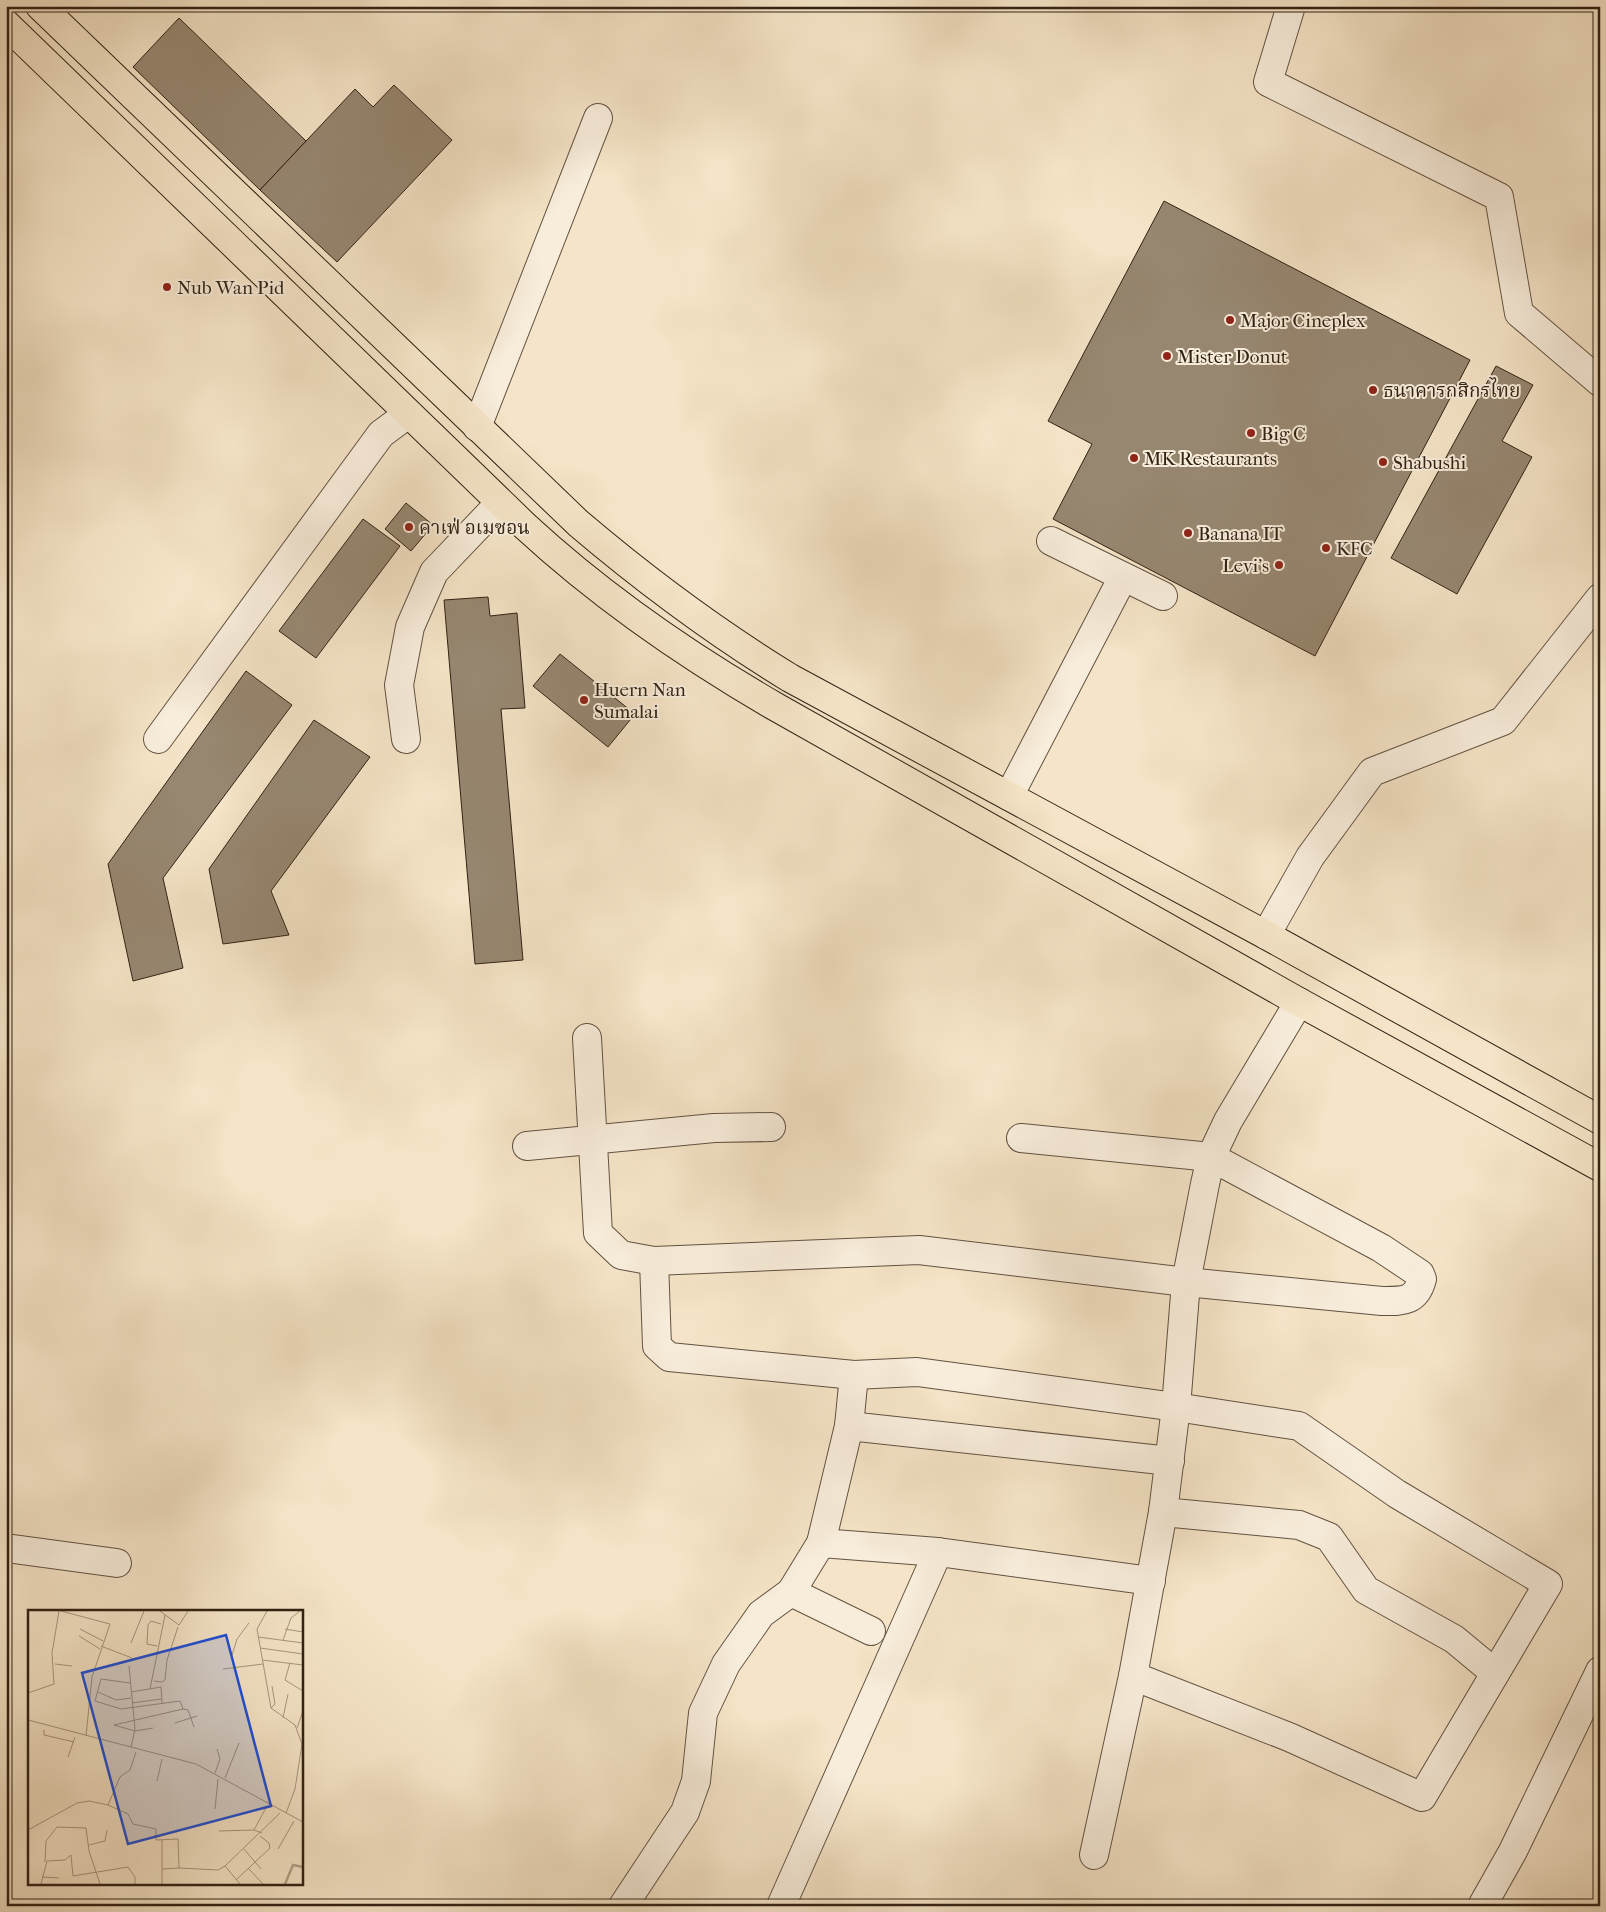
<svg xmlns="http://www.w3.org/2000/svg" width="1606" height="1912" font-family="'IM FELL French Canon','Noto Serif Thai',serif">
<rect width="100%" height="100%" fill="#f5e4c7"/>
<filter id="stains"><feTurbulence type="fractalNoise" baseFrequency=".004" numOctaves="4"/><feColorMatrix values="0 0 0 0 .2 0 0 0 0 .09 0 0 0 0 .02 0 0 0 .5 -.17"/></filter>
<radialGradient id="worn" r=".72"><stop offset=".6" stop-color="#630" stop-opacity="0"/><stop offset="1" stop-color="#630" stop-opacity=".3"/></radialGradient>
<g fill="#978771" stroke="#312214">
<polygon points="179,18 306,141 260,190 133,67"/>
<polygon points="394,85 452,140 337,262 260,190 355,89 373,107"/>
<polygon points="1164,201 1470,360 1315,656 1053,519 1092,444 1048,421"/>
<polygon points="1496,366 1533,385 1502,441 1532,457 1457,594 1391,558"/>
<polygon points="406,503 433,525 411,551 385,529"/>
<polygon points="363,519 400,546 316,658 279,631"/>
<polygon points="488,597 490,616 517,613 525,708 501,709 523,960 475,964 444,600"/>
<polygon points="560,654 635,714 608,747 533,686"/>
<polygon points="246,671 292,705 163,878 183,968 133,981 108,864"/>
<polygon points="314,720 370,757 271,891 289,935 223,944 209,869"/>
</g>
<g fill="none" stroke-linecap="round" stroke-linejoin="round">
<g stroke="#625241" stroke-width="30">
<g id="minor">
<polyline points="1291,6 1268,82 1499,197 1519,313 1600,382"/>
<polyline points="477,427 598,118"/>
<polyline points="1051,541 1163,596"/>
<polyline points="158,739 381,434 408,414"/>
<polyline points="406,739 399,685 410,627 434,572 500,503"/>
<polyline points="1009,796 1123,577"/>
<polyline points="1266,935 1310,857 1372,772 1503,721 1600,598"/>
<polyline points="587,1038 598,1233 621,1255 654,1261"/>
<path d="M1021 1138 1211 1157 1381 1248 1420 1274 1422 1279C1416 1302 1403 1301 1382 1301L1186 1282 919 1250 654 1261 657 1346 669 1357 854 1375 917 1372 1176 1407 1299 1426 1397 1494 1548 1584 1422 1797 1289 1737 1133 1676"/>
<polyline points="527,1146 714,1128 771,1127"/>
<polyline points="854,1375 849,1426 821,1543 938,1552 1151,1581"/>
<polyline points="849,1426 1170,1461"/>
<polyline points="1163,1512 1299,1525 1329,1537 1366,1590 1454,1639 1495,1673"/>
<polyline points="6,1548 117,1563"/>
<polyline points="791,1592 821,1543"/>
<polyline points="1094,1855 1133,1676 1163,1512 1176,1407 1186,1282 1205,1184 1211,1157 1228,1121 1299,1002"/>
<polyline points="623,1906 685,1812 696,1781 703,1713 726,1664 761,1614 791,1592 871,1631"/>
<polyline points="781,1906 938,1552"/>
<polyline points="1482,1906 1513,1851 1600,1671"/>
</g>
</g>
<g stroke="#312214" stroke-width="30">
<g id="major">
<path d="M40 6 578 523C645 580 715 632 790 678L1266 935 1600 1120"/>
<path d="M6 24 525 526C602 597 686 655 776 707L1299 1002 1600 1167"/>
</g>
</g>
<use href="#minor" stroke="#f8eddb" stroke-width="28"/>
<use href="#major" stroke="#f5e4c7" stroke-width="28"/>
</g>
<g fill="#8f2418" stroke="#f8eddb" stroke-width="2">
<circle cx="167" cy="287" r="5"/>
<circle cx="1230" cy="320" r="5"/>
<circle cx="1167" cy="356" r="5"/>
<circle cx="1373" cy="390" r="5"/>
<circle cx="1251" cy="433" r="5"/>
<circle cx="1134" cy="458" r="5"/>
<circle cx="1383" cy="462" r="5"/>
<circle cx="409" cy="527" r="5"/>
<circle cx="1188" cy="533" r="5"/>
<circle cx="1326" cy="548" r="5"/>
<circle cx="1279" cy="565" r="5"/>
<circle cx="584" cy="700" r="5"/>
</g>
<g text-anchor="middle" stroke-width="4" stroke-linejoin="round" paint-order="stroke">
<g font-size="19" fill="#312214" stroke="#f8eddb" text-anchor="start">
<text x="177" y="294">Nub Wan Pid</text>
<text x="1240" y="327">Major Cineplex</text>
<text x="1177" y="363">Mister Donut</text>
<text x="1383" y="397">ธนาคารกสิกรไทย</text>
<text x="1261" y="440">Big C</text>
<text x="1144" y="465">MK Restaurants</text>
<text x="1393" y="469">Shabushi</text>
<text x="419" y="534">คาเฟ่ อเมซอน</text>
<text x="1198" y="540">Banana IT</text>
<text x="1336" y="555">KFC</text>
<text x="1269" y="572" text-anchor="end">Levi's</text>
<text x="594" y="696">Huern Nan<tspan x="594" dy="22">Sumalai</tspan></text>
</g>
</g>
<g transform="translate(28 1610)">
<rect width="275" height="275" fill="#f5e4c7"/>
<path fill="none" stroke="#b2a28a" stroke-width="2.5" d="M257 274 265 255 275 257"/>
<path fill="none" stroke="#a7967f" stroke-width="1" d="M33 1 82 14 64 67 58 126M132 1 151 15 160 1M239 1 229 19 243 98 267 115 274 134 267 179 258 203M52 19 75 31M257 19 275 22M51 26 72 39M230 27 275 33M255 30 263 8 272 1M103 33 116 1M73 36 104 48M129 36 119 34 120 15 123 11 133 14M232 38 275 44M204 45 209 29 221 13M234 50 275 55M262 53 257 70 275 81M27 54 44 56M101 56 107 119 103 137M195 59 235 54M126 71 134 72 137 70 139 50 150 17M102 73 73 69 67 91 93 99 152 91 155 99 86 115 107 121 125 118M122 79 137 5M70 82 88 90 103 88M103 82 133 77 134 93M0 83 26 74 24 43 31 1M104 93 133 89M243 98 247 94 244 76M155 99 160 100 166 117M255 108 260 84M0 110 168 154 275 212M147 113 169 106M269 118 275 101M16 120V125L46 132M108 142 102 160 92 167 80 195 100 204 105 214 128 219V230L150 229 151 258 190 260 197 256M40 147 47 127M187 163 192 149 189 139M197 168 211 133M129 171 134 149M187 199 190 169M0 220 49 193 61 191 80 195M226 220 239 196M191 221 226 220 234 223M134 230V259M61 235 77 231 79 220M216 239 233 259M250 239 266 211M17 252 18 231 29 217 58 218 61 241 72 274M220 258 235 274M14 267 31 268M208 270 242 238 241 233 232 226M13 274 19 251 37 250 43 245 45 266 100 257 107 267V274M134 274V259L151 258M212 274 197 256 252 203"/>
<path fill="#1d4ed8" fill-opacity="0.15" stroke="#1d4ed8" stroke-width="2.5" d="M198 25 243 196 100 234 54 63Z"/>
<rect width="275" height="275" fill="none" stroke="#312214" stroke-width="2.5"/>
</g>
<rect width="1606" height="1912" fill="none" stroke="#f5e4c7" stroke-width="25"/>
<rect x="8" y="8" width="1591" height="1897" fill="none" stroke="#312214" stroke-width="2.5"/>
<rect x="12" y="12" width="1581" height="1887" fill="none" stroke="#312214"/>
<rect width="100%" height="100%" filter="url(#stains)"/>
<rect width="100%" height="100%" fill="url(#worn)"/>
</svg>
